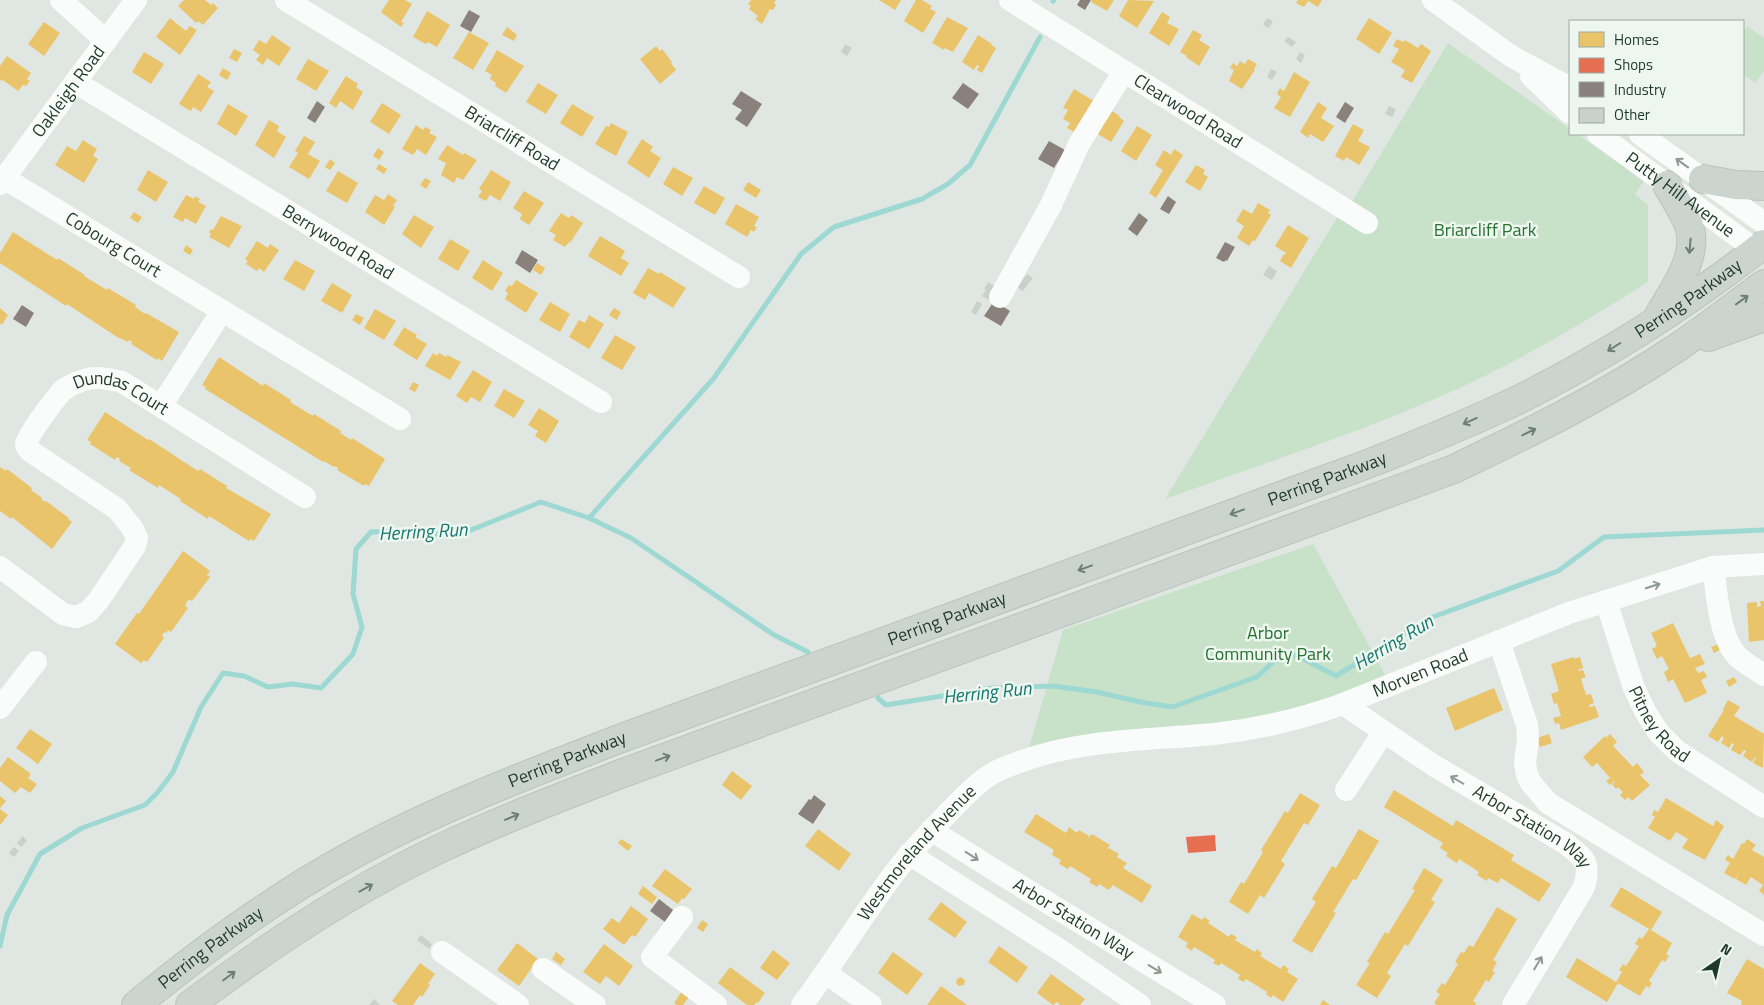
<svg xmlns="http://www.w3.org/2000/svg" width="1764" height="1005" font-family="'Titillium Web',sans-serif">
<rect width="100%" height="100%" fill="#e0e7e2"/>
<g fill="#c8e1c9">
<polygon points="1747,26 1764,38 1764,71 1755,83 1743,74 1743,32"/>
<path d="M1448 43 1570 129V134H1577L1644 181 1635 194 1648 205V282C1596 315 1543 347 1487 375 1384 425 1273 460 1165 499L1338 216 1342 218Z"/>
<polygon points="1313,544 1387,678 1290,721 1028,751 1063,630"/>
</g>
<g fill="#e9c46a">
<polygon points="184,0 205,0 211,5 213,3 218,8 203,25 198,21 196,23 178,6"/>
<polygon points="389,0 405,0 412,4 401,22 404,23 401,27 381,12"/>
<polygon points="751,0 776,0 774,3 776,5 773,10 770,9 762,24 755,19 758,16 749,9 751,6 748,4"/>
<polygon points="879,0 901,0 895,10"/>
<polygon points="916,0 922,0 932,6 930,9 936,12 923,33 904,21"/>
<polygon points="1092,0 1114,0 1107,11 1091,2"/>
<polygon points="1128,0 1154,1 1137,28 1119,16"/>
<polygon points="1298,0 1322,0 1318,7 1308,1 1304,7 1296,3"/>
<polygon points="427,11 450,25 437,47 428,42 426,44 413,37"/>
<polygon points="1162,12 1170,17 1167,23 1179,29 1169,46 1149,33"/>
<polygon points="947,17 968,28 953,52 945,48 944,50 932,43"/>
<polygon points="170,18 186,31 190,26 197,30 180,55 156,37"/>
<polygon points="1369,18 1392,33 1379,54 1356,39"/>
<polygon points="44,22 60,33 44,56 28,44"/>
<polygon points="507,27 517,35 514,41 502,35"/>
<polygon points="1193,30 1202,35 1199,40 1210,47 1199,66 1186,57 1187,56 1180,52"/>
<polygon points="469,32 489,43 473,70 453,58"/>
<polygon points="272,35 291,48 279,66 267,58 263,65 256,60 260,55 253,50 259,40 266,44"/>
<polygon points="978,35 992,44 991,45 996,48 982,73 977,70 979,66 977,65 974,70 962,62"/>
<polygon points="1397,39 1403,42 1405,40 1418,48 1421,44 1431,51 1412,83 1401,77 1405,70 1391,62 1399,49 1393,46"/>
<polygon points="656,46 660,51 662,49 672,62 671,63 676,70 660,84 640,59"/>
<polygon points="234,49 242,53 237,62 229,58"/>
<polygon points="497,50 524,66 506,93 495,86 496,83 490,79 492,75 485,71"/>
<polygon points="144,52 164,64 151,84 132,72"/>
<polygon points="7,56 31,73 27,79 30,81 26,86 23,85 18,91 3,80 2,81 0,80 0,66"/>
<polygon points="308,59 329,71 316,91 296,79"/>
<polygon points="1248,59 1257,64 1254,69 1255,70 1242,89 1229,81 1234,70 1230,68 1233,63 1237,66 1240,61 1245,64"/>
<polygon points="223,68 231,73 227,80 219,75"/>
<polygon points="1294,72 1310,82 1290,117 1274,108 1281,97 1277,94 1280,88 1284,91"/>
<polygon points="198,74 211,82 207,87 214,91 201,112 193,107 191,111 179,104"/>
<polygon points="346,76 358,84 356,87 363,92 353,110 340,101 336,108 329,103"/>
<polygon points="538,83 558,95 546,114 526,102"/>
<polygon points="1074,89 1094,101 1076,133 1067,128 1070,123 1063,119 1068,110 1063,108"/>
<polygon points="1318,102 1327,108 1321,118 1334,126 1323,142 1310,134 1308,138 1300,132"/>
<polygon points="382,103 401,115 389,134 370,122"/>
<polygon points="228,104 248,116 236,136 217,124"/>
<polygon points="572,104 594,117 582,137 560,123"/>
<polygon points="1105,107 1120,116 1119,117 1124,121 1111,142 1091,130"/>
<polygon points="269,120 279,126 277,131 286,137 274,158 255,145"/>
<polygon points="611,123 628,132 616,156 595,144 606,126 609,127"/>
<polygon points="1353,124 1364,130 1358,141 1370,147 1359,165 1346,157 1344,161 1335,156"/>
<polygon points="416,125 423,130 425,127 431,130 429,133 437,137 426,155 417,149 413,155 402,149"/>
<polygon points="1137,126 1152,135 1136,161 1121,151"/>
<polygon points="304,136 315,142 308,154 320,161 309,179 289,167 298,153 295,151"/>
<polygon points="642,139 653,147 650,151 661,158 649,178 627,163"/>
<polygon points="83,140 97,149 93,156 98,159 84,183 55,165 67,146 76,151"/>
<polygon points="447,145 463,155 464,153 477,160 463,180 457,177 454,183 441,175 446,163 438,159"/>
<polygon points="378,148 384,152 379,160 373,156"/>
<polygon points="1174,149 1183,155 1156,198 1149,193 1163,170 1155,165 1164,150 1171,155"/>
<polygon points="330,159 335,163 330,170 325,167"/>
<polygon points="379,164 387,169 384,174 376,169"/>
<polygon points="1196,165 1205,170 1203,174 1208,177 1200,191 1185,182"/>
<polygon points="673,167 693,178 682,196 663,184"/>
<polygon points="148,170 168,182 156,202 137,190"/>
<polygon points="491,170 511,182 500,201 490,195 486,201 478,197 482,191 479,189"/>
<polygon points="338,171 358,183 347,203 326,191"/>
<polygon points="425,178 431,181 426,189 420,185"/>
<polygon points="748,182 761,190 756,198 743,190"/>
<polygon points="704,186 725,198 715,215 694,203"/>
<polygon points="524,191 544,203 529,225 520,219 522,214 513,208"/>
<polygon points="388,194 397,200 393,206 395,207 384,225 365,212 375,195 384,200"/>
<polygon points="186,195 194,199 195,196 200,199 198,202 206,206 196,224 185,218 183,222 173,217"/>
<polygon points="1258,203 1270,210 1268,213 1271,215 1255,241 1253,240 1249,246 1237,238 1244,226 1236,221 1243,209 1252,214"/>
<polygon points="736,204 759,217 754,226 757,227 754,232 751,230 747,237 725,224"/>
<polygon points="134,212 142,217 138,223 130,218"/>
<polygon points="561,213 569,218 571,215 583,223 570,243 569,242 565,247 553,240 556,235 549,231"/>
<polygon points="414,215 434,227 421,248 402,234"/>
<polygon points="221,216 242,226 229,248 209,237 211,234 209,232 211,229 213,230"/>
<polygon points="1288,225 1309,238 1291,268 1280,261 1284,254 1285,255 1286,253 1275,246"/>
<polygon points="13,232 57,260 58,258 85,275 84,276 107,290 108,288 136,305 135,307 145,314 146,313 179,332 162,361 158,358 157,360 131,344 132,342 129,340 128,342 117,337 67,304 66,306 0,263 0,253"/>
<polygon points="600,236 625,251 621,258 629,263 621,276 588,256"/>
<polygon points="450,239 470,251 458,271 438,259"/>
<polygon points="257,241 268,248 270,244 279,250 264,272 259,268 257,271 246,264 248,261 245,259"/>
<polygon points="186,245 193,250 190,255 183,251"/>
<polygon points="295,260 315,271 304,291 283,279"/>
<polygon points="483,260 503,273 492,291 472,278"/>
<polygon points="537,263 545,268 541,275 533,270"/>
<polygon points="648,268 659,274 660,272 686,288 673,308 649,293 645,300 633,293"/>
<polygon points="516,280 538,293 526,313 505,299 508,293 505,291 509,285 512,286"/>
<polygon points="332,283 352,295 342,313 321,301"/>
<polygon points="550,302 570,314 560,332 539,320"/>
<polygon points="0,308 8,315 2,325 0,323"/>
<polygon points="614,308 621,312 617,320 609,315"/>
<polygon points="375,309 396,321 384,340 364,328"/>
<polygon points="356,314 364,318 360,325 352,320"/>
<polygon points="589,315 604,324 589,349 569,337 579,320 585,323"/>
<polygon points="404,327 417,335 415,337 427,344 417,360 393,345"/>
<polygon points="615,335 636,347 622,370 601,358"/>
<polygon points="433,353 437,356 439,353 446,357 447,355 461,362 450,380 425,366"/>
<polygon points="219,357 263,386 264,383 291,400 290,402 313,416 314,414 341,431 340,433 351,440 352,438 385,459 369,486 365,484 364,486 337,470 338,468 335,466 334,467 324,461 323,462 205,389 206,387 202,385"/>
<polygon points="473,370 492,382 480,402 471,397 467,403 456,396"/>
<polygon points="413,382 419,385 415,392 409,389"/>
<polygon points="504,389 525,401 514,418 494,406"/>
<polygon points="539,408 559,421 546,443 535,436 538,431 528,425"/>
<polygon points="105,412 148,440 149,439 198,471 200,469 227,486 226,488 271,514 254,541 251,539 249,541 209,516 208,519 180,501 181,499 159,485 158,488 129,470 131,468 119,461 120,459 117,457 115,460 90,444 91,442 87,440"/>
<polygon points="0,467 6,471 7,469 32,488 31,490 42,498 41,499 45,502 46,501 69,518 68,519 72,522 52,549 12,517 11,519 0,511"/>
<polygon points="183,551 210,571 207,575 210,577 192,601 189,599 187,602 185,606 188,608 171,632 168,630 166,633 164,632 162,636 164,638 147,662 144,660 141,663 115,644 137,613 139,614"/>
<polygon points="1760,601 1764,601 1764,640 1749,642 1747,603 1757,602 1757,607 1761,606"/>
<polygon points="1673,623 1690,658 1700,654 1705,664 1695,668 1698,673 1704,671 1707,677 1701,680 1707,693 1685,703 1673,679 1668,682 1664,672 1669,669 1662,656 1657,659 1652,649 1657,646 1651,633"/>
<polygon points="1719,644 1721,649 1714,653 1711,647"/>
<polygon points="1574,657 1574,659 1580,657 1583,668 1578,670 1578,671 1583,670 1586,677 1581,679 1586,695 1591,694 1594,703 1589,705 1589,707 1595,706 1599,717 1561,730 1559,723 1555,724 1553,718 1561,716 1557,703 1554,704 1551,694 1559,691 1551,664"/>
<polygon points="1734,677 1737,682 1729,687 1726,681"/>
<polygon points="1494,688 1503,710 1455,731 1446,708"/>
<polygon points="1728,700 1740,707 1734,716 1764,734 1763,768 1753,763 1756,757 1755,757 1752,762 1743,756 1746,751 1744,750 1740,755 1731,750 1734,744 1732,743 1729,748 1721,743 1724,738 1722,736 1718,742 1708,736 1724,710 1723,709"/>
<polygon points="30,729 52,744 38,764 16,748"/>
<polygon points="1549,734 1552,743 1540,747 1537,738"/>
<polygon points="1610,734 1617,742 1613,746 1633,767 1637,763 1644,772 1640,775 1650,785 1632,801 1628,797 1625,800 1620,795 1623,792 1618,787 1616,789 1612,784 1615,782 1614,781 1610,785 1606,781 1610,778 1597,763 1592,767 1583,757 1605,736 1606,738"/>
<polygon points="8,757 31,774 28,778 37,784 30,793 21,787 15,793 0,781 0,768"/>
<polygon points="732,771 752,786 741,800 722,785"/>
<polygon points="1394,790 1453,826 1456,820 1514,855 1511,860 1551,884 1539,902 1501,878 1498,883 1488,878 1487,881 1477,875 1479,872 1459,859 1457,863 1446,856 1448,853 1440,848 1443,843 1384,807"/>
<polygon points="1300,793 1320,805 1308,825 1304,823 1281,861 1285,864 1264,898 1260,895 1248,914 1229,902 1241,882 1244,884 1263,852 1261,850 1285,811 1288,813"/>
<polygon points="0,796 6,801 0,808"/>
<polygon points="1666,798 1713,826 1716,820 1724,826 1705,860 1682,848 1688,839 1676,832 1670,841 1648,828 1655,817 1652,815 1654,810 1658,812"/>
<polygon points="0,809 8,815 0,825"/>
<polygon points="1036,814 1066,833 1069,827 1077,833 1079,830 1089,836 1088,839 1092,834 1110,845 1106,850 1109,848 1119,854 1117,857 1127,863 1123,868 1152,886 1142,903 1113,885 1109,890 1099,884 1097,887 1089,882 1091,879 1070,866 1068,869 1059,864 1061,860 1052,855 1054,850 1024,832"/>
<polygon points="818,829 851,854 839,871 805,846"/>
<polygon points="1359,829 1379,841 1356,880 1353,879 1333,912 1336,913 1312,953 1292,941 1316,902 1312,899 1332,866 1336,868"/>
<polygon points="621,839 632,846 628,851 618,843"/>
<polygon points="1747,839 1756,845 1752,850 1764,857 1764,895 1759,891 1763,885 1751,877 1746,885 1736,879 1740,871 1735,879 1724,873 1730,863 1725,860 1728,855 1733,859 1742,843 1744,844"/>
<polygon points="1424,868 1443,880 1431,900 1435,902 1408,946 1405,944 1387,973 1391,976 1377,998 1356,985 1370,963 1367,962 1385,932 1388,934 1415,890 1412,889"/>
<polygon points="665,869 692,889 684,899 682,898 678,904 652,886"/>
<polygon points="643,886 657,897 652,904 638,894"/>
<polygon points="1621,887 1662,912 1651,930 1672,943 1666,954 1669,956 1665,962 1662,960 1649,981 1652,983 1649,988 1646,986 1640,996 1618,983 1607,1002 1566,977 1577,958 1616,982 1622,972 1619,970 1623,964 1626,966 1639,946 1635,944 1639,937 1642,939 1649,929 1610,906"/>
<polygon points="941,902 967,922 955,938 928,919"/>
<polygon points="631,906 648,919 635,937 632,935 624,945 603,929 612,918 619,923"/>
<polygon points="1497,907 1517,919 1493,960 1497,962 1492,971 1495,972 1489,982 1486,980 1473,1001 1476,1003 1475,1005 1437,1005 1434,1003 1440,994 1436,992 1442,983 1445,985 1458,964 1455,962 1461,952 1464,953 1469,945 1473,947"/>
<polygon points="1192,914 1202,920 1204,917 1210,921 1208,923 1229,937 1231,934 1237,937 1235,940 1255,952 1257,949 1262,953 1260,956 1281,969 1283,965 1289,969 1287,972 1298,979 1283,1002 1273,995 1271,998 1266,994 1267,992 1246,979 1244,982 1238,979 1240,975 1221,963 1219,966 1213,963 1215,960 1194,947 1192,951 1186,947 1188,943 1178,937"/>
<polygon points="702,920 708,924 703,932 697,928"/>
<polygon points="517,943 538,959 519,986 497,970"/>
<polygon points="604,944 633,966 619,986 606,976 600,984 583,972"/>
<polygon points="999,946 1028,967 1017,983 988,962"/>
<polygon points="773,950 790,963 777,980 760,968"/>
<polygon points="556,952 565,959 561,965 552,959"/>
<polygon points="893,952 923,974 907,995 878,973"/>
<polygon points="1747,959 1764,969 1764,1005 1742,1005 1741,1004 1742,1001 1727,993"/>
<polygon points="420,963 435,974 428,984 430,985 422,997 420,995 413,1005 398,1005 392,1001"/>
<polygon points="730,967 765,993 758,1003 757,1002 754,1005 747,1005 718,983"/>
<polygon points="1051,974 1085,999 1080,1005 1060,1005 1057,1002 1053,1005 1037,993"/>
<polygon points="961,977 965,980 964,985 959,986 956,983 957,979"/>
<polygon points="941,986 967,1005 927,1005"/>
<polygon points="682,991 690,996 683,1005 677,1005 674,1003"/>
<polygon points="1323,1000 1330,1005 1320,1005"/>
</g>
<polygon fill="#e76f51" points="1215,835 1216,851 1188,853 1186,837"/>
<g fill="#8a817c">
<polygon points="1080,0 1091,0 1085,10 1077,5"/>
<polygon points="469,10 480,16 471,32 460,26"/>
<polygon points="963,83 979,94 968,109 952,98"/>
<polygon points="741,91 762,104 747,127 735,119 742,110 732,104"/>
<polygon points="317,101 325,107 315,123 307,118"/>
<polygon points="1345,102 1354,108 1345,123 1336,117"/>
<polygon points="1049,141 1065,150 1054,168 1038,159"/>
<polygon points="1168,196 1176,202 1169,214 1160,209"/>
<polygon points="1139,213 1148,220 1137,236 1128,229"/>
<polygon points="1225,242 1235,247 1227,261 1226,260 1224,262 1216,258"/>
<polygon points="522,250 538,260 530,273 515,263"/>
<polygon points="994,301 1010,311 1001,326 984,316"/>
<polygon points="22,305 34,313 26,327 13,319"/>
<polygon points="814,795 826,804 813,824 798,814 809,799 811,800"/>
<polygon points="659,899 673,910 665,922 650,911"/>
</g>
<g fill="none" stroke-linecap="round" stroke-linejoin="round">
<g stroke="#9ed8d2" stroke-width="5">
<polyline points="1053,1 1054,0"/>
<polyline points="589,518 714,378 801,254 834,227 922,199 948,184 970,165 1040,37"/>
<polyline points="878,698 886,705 992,688 1053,686 1097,692 1140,702 1172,707 1257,677 1274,661 1296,655 1336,676 1430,618 1558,571 1604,537 1764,530"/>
<polyline points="0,946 7,915 40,854 82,828 145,805 158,792 173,772 201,707 223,673 244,676 268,687 293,684 321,688 353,654 362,627 353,594 356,549 371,532 392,531 421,535 466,532 541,502 589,518 631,538 774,635 808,652"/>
</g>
</g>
<g fill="#cad0cc">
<polygon points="1267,18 1273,21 1269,28 1263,25"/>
<polygon points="1288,37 1296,42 1292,47 1284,41"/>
<polygon points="845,44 852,48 847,56 841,52"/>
<polygon points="1300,52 1305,55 1301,63 1296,59"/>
<polygon points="1271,69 1277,72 1272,80 1267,77"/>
<polygon points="1389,106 1396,109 1392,117 1385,114"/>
<polygon points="1269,266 1277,271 1272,280 1263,275"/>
<polygon points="1027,274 1033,278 1023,291 1017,287"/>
<polygon points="988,282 996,287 989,300 982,296 986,290 984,289"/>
<polygon points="977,301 982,304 976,315 971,312"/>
<polygon points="23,836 27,841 21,847 17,843"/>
<polygon points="14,847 19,851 14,857 9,853"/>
<polygon points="421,935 432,944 429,949 417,940"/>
<polygon points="374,999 380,1005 369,1005"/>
</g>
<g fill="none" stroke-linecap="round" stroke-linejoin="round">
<g stroke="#bac3be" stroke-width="30">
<g id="major">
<polyline points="1703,179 1736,185 1764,186"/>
<path d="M1659 315C1674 289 1701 254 1688 223 1682 210 1674 197 1667 185"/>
<polyline points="1708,337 1764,317"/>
<path id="s12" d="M136 1005C204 949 276 896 354 854 439 808 529 774 619 739L1373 462C1423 442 1472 422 1520 399 1606 356 1689 303 1764 244"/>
<path d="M190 1005C268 946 349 892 437 850 498 821 561 797 623 773L1454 469C1529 433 1605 396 1675 349 1705 329 1734 306 1764 284"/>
</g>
</g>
<g stroke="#fafbfb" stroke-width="22">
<polyline points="61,0 106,41"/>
<path id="s1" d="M286 0 739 277"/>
<path id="s2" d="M1010 0 1367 223"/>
<polyline points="1433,0 1511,56 1570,88"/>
<polyline points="1531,76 1570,113"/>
<path id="s3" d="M75 82 601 402"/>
<path id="s4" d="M1598 134 1756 250"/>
<polyline points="1640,134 1764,223"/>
<path id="s5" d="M4 178 400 419"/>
<path id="s6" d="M0 184 136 0"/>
<polyline points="1000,297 1051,205 1079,144 1124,71"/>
<polyline points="161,406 222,311"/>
<path id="s7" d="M0 567 63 614 76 617 88 612 98 601 135 546 137 538 133 529 117 509 30 451C28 449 26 447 26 444 26 437 57 396 63 390 69 386 77 382 84 380 97 376 110 379 122 382L305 497"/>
<path d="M1713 567C1717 593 1719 638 1738 657 1746 664 1755 669 1764 675"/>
<path id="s8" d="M1606 601 1634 688 1645 711 1658 732 1677 751 1764 807"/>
<polyline points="1499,641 1527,725 1528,739 1525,763 1527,775 1531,783 1548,803 1764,935"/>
<path id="s9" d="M1343 704 1433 765 1565 843C1583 858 1592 861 1584 887L1513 1005"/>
<polyline points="0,708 36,662"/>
<polyline points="1346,790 1383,733"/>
<path id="s10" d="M931 830 996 871 1215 1005"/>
<polyline points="909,854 1063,952 1140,1005"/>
<polyline points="682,917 652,957 716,1005"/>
<polyline points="442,952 518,1005"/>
<polyline points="543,969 595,1005"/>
<polyline points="826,973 871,1005"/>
<path id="s11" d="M802 1005C834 963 861 917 893 875 909 853 929 833 948 813 961 800 974 785 990 775 998 770 1008 766 1017 763 1078 739 1150 740 1214 734 1259 729 1301 719 1343 704L1569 613 1713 567 1764 564"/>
</g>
<use href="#major" stroke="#cbd4cf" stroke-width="28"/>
</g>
<defs><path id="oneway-shaft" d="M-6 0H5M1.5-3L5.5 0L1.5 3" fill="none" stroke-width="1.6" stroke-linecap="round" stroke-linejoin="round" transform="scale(1.25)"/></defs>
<g stroke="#8c9a93">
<use href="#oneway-shaft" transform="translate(1682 163) rotate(-144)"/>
<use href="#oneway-shaft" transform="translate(1653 586) rotate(-18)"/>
<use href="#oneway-shaft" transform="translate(1457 780) rotate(-150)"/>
<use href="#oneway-shaft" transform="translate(972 856) rotate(33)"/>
<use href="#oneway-shaft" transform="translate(1538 963) rotate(-59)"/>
<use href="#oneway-shaft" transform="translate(1155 969) rotate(31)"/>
</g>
<g stroke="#6c7f75">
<use href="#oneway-shaft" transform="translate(1690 246) rotate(95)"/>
<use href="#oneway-shaft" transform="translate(1742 300) rotate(-36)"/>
<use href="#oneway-shaft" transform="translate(1614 347) rotate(148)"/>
<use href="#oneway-shaft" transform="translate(1470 421) rotate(156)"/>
<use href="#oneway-shaft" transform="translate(1529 432) rotate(-26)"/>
<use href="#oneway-shaft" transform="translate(1237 512) rotate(160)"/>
<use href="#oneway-shaft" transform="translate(1085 568) rotate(160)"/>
<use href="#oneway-shaft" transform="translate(663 758) rotate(-20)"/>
<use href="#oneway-shaft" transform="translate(512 817) rotate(-23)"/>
<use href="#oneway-shaft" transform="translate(366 888) rotate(-29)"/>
<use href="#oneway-shaft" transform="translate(229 976) rotate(-37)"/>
</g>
<g text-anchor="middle" stroke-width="5" stroke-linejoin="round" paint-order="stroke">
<g font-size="18" fill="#1e392b" stroke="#edf6ef">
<text dy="6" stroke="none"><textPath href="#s6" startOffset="115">Oakleigh Road</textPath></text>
<text dy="6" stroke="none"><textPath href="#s2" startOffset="210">Clearwood Road</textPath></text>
<text dy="6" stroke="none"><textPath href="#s1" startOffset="265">Briarcliff Road</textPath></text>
<text dy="6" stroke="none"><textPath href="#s4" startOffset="102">Putty Hill Avenue</textPath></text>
<text dy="6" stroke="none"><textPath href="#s3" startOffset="308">Berrywood Road</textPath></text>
<text dy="6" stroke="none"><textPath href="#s5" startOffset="128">Cobourg Court</textPath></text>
<text dy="6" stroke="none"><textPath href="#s12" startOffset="1714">Perring Parkway</textPath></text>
<text dy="6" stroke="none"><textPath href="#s7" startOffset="472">Dundas Court</textPath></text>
<text dy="6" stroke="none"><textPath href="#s12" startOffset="1309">Perring Parkway</textPath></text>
<text dy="6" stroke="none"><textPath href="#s12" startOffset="904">Perring Parkway</textPath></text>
<text dy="6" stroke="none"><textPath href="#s11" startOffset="744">Morven Road</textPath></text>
<text dy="6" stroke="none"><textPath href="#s8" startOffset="136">Pitney Road</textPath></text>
<text dy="6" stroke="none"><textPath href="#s12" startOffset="499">Perring Parkway</textPath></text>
<text dy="6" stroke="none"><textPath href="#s9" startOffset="226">Arbor Station Way</textPath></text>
<text dy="6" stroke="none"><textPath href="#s11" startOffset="191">Westmoreland Avenue</textPath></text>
<text dy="6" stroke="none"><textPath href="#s10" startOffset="168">Arbor Station Way</textPath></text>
<text dy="6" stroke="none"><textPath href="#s12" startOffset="94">Perring Parkway</textPath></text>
</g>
<g font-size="18" fill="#277132" stroke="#edf6ef">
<text x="1485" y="236">Briarcliff Park</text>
<text x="1268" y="639">Arbor<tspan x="1268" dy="21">Community Park</tspan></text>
</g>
<g font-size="19" font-style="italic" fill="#167770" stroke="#edf6ef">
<text transform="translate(423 531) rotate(-3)" y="7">Herring Run</text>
<text transform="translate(1393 642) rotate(-31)" y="7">Herring Run</text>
<text transform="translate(987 692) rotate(-6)" y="7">Herring Run</text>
</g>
</g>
<rect x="1569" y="20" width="175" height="115" fill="#edf6ef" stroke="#9aaaa1"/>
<rect x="1579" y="32" width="25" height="15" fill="#e9c46a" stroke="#9aaaa1"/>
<text x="1614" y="45" font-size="15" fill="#1e392b">Homes</text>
<rect x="1579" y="58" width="25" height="15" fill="#e76f51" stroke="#9aaaa1"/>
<text x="1614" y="70" font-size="15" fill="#1e392b">Shops</text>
<rect x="1579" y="82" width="25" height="15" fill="#8a817c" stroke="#9aaaa1"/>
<text x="1614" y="95" font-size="15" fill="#1e392b">Industry</text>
<rect x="1579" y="108" width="25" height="15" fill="#cad0cc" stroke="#9aaaa1"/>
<text x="1614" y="120" font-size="15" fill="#1e392b">Other</text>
<g transform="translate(1719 960) rotate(34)" stroke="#edf6ef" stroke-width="4" paint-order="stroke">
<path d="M0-4L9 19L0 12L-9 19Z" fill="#1e392b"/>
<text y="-8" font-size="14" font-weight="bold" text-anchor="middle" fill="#1e392b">N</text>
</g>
</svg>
